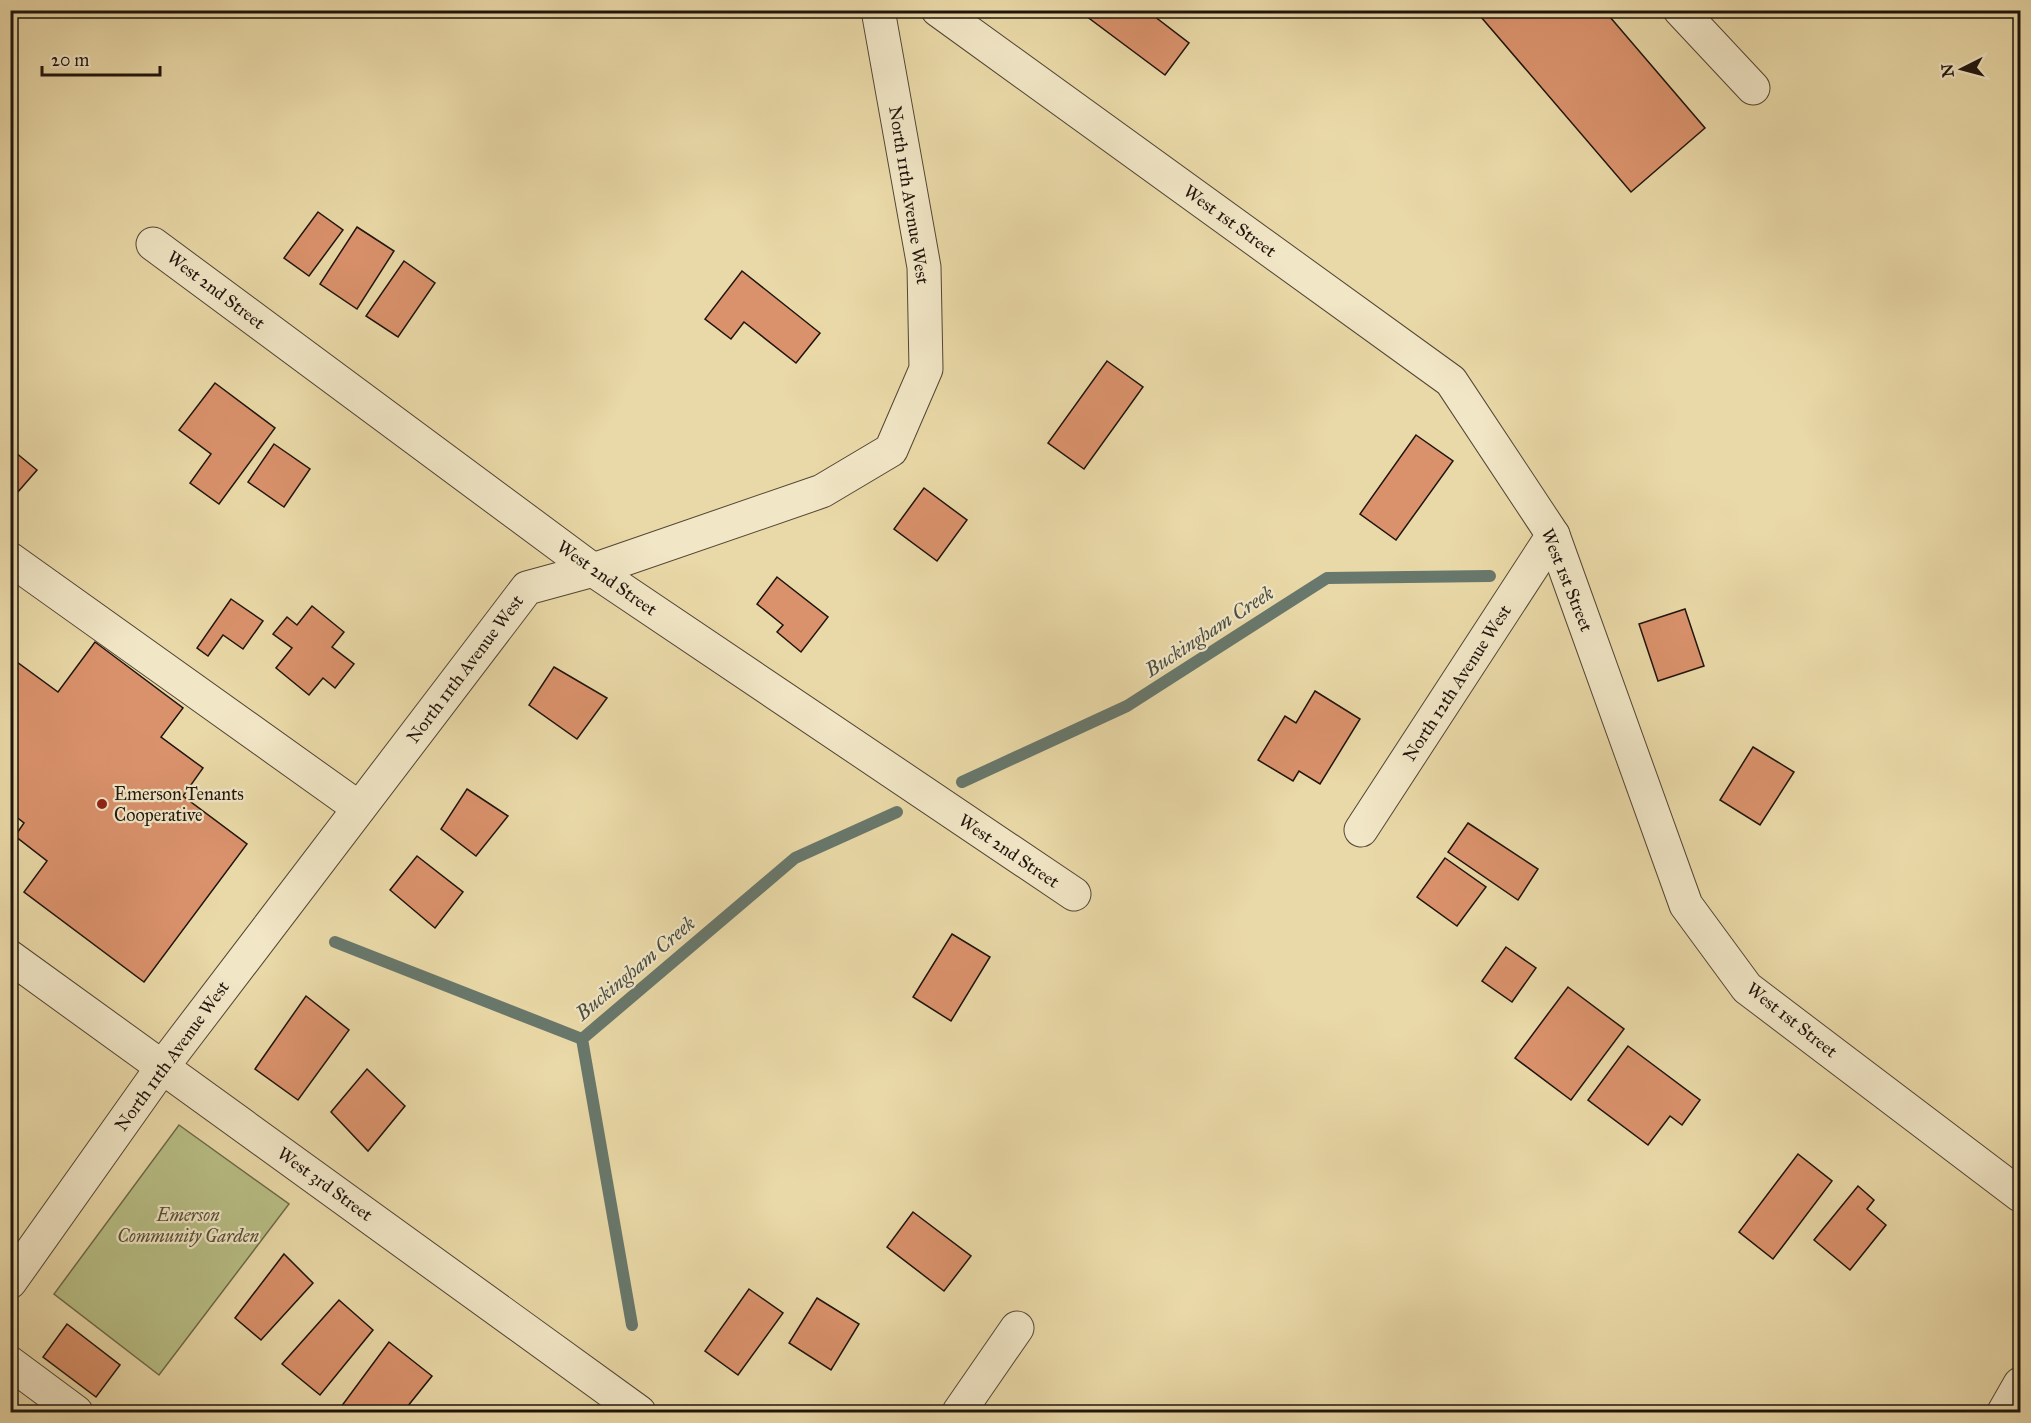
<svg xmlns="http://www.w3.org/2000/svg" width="2031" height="1423" font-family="'IM FELL Great Primer',serif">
<rect width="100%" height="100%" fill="#ead9a8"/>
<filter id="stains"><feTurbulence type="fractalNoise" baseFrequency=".00333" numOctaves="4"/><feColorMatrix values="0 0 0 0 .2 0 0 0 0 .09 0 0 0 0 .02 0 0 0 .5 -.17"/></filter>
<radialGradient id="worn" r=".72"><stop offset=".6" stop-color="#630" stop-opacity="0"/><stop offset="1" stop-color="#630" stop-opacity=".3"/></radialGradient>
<polygon fill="#b8bf86" stroke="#6c6a4a" stroke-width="1.5" points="179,1125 289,1204 159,1375 54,1294"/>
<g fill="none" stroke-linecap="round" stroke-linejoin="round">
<g stroke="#68786c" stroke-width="12">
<polyline points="962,782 1127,706 1327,578 1490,576"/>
<polyline points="335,942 582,1039"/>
<polyline points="632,1325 582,1039 795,858 897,812"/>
</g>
</g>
<g fill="#da926c" stroke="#1f140d" stroke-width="1.5">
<polygon points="1078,10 1146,10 1189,43 1165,75"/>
<polygon points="1475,10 1604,10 1705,128 1631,192"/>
<polygon points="318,212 343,230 309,276 284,258"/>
<polygon points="357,227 394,251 357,309 320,284"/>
<polygon points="404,261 435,283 398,337 366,316"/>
<polygon points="742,271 820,333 796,363 744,322 731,339 705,319"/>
<polygon points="1107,361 1143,387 1084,469 1048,443"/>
<polygon points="215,383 275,428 219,504 190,483 211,454 179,430"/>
<polygon points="1416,435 1453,461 1396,540 1360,514"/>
<polygon points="274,444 310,469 284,507 248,482"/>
<polygon points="10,448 37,470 10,501"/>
<polygon points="924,488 967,520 937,561 894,529"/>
<polygon points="777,577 828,617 801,652 777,632 783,625 757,604"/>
<polygon points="231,599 263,621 243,649 223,635 208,656 197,648"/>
<polygon points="312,606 344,632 332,647 354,664 335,688 323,678 309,695 276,668 292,648 273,634 287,617 297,625"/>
<polygon points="1685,609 1704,666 1658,681 1639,624"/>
<polygon points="95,642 183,708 161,737 203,768 183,796 247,844 144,982 24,892 47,861 15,836 24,823 10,812 10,789 17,780 10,775 10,657 58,692"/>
<polygon points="554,667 607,698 577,739 529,705"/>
<polygon points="1315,691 1360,719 1320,784 1299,771 1293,781 1258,760 1285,716 1296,723"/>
<polygon points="1753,747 1794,772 1760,825 1720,800"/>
<polygon points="467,789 508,816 476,856 441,829"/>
<polygon points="1468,823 1538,869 1518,900 1448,852"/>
<polygon points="417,856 463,892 435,928 390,890"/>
<polygon points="1445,858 1486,887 1457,926 1417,897"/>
<polygon points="952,934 990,957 951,1021 913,997"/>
<polygon points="1506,947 1536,968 1512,1002 1482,981"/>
<polygon points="1568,987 1624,1029 1571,1100 1515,1058"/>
<polygon points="306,996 349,1030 298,1100 255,1069"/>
<polygon points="1628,1046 1700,1100 1682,1125 1670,1116 1648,1145 1588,1100"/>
<polygon points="367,1069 405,1106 368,1151 331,1112"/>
<polygon points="1798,1154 1832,1181 1773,1259 1739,1232"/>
<polygon points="1858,1186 1874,1200 1867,1209 1886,1225 1850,1270 1814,1240"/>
<polygon points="913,1212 971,1256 944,1291 887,1247"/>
<polygon points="284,1254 313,1283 261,1340 235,1318"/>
<polygon points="749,1289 783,1313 738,1375 705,1351"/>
<polygon points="817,1298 859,1324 831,1370 789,1343"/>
<polygon points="339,1300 373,1330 320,1395 282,1364"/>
<polygon points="67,1324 120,1365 96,1397 43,1357"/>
<polygon points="389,1342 432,1376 403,1412 340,1412 338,1411"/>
</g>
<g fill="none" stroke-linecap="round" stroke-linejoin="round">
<g stroke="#524534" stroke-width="35">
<g id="minor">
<polyline points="938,10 1451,381 1553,535 1686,905 1747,988 2020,1195"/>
<polyline points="1680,10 1753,88"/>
<polyline points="153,244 593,570 1074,894"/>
<polyline points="10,559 359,808"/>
<polyline points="1361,830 1553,535"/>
<polyline points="10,957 639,1412"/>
<polyline points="10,1282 163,1066 527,588 593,570 822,491 891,450 926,369 924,267 878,10"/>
<polyline points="10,1363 76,1412"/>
<polyline points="959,1412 1017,1328"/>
<polyline points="2004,1412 2020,1384"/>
</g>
</g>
<use href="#minor" stroke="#f1e6c6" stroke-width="33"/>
</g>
<circle fill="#8f2418" stroke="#f1e6c6" stroke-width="2" cx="102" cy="804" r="6"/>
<g text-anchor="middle" stroke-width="4.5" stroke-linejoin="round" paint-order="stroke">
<g font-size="18" fill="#1f140d" stroke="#f1e6c6">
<text transform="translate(909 195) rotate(81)" y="6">North 11th Avenue West</text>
<text transform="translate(1230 221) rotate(36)" y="6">West 1st Street</text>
<text transform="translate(216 290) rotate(37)" y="6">West 2nd Street</text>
<text transform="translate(607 578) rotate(35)" y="6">West 2nd Street</text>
<text transform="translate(1567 580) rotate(68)" y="6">West 1st Street</text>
<text transform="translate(465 669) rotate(-53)" y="6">North 11th Avenue West</text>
<text transform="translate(1457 683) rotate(-57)" y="6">North 12th Avenue West</text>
<text transform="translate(1009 851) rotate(34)" y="6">West 2nd Street</text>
<text transform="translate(1792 1020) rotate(38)" y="6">West 1st Street</text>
<text transform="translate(172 1056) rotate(-54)" y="6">North 11th Avenue West</text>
<text transform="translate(325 1184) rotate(36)" y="6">West 3rd Street</text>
</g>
<g font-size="18" fill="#1f140d" stroke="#f1e6c6" text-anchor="start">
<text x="114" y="800">Emerson Tenants<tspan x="114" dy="21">Cooperative</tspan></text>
</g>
<g font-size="18" font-style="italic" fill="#555037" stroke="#f1e6c6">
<text x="188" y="1221">Emerson<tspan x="188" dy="21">Community Garden</tspan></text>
</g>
<g font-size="20" font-style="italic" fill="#494e44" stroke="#f1e6c6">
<text transform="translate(1209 631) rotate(-33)" y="7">Buckingham Creek</text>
<text transform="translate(635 968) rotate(-40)" y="7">Buckingham Creek</text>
</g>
</g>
<rect width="2031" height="1423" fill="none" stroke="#ead9a8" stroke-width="36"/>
<rect x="12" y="12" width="2007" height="1399" fill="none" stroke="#1f140d" stroke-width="3"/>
<rect x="18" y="18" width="1995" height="1387" fill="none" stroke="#1f140d" stroke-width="1.5"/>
<g transform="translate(1962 69) rotate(264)" stroke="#f1e6c6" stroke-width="4.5" paint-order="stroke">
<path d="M0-4.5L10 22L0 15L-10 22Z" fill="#1f140d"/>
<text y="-9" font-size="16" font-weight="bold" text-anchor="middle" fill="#1f140d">N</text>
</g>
<path d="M42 66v9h118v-9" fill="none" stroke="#1f140d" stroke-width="3"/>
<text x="51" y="66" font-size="18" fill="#1f140d" stroke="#f1e6c6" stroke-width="4.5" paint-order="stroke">20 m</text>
<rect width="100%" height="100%" filter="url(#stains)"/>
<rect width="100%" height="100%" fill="url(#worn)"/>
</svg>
